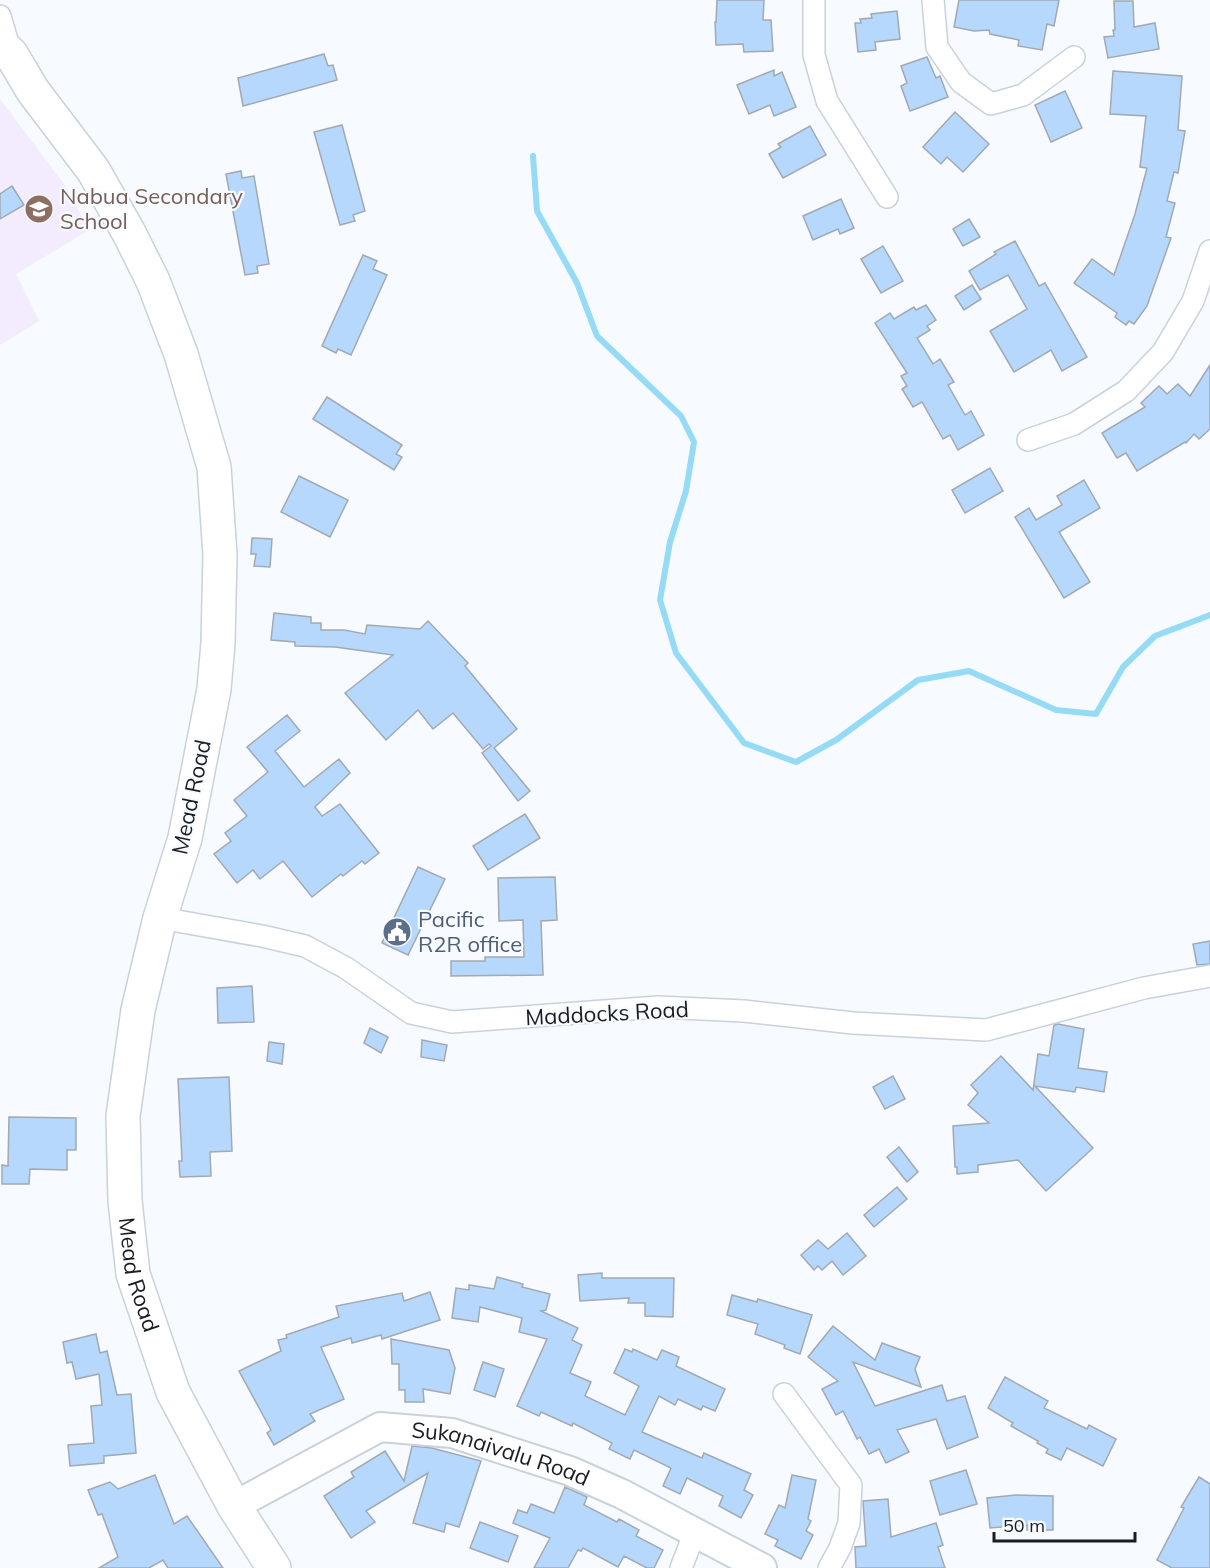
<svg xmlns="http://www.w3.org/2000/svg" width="1210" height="1568" font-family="Mulish,sans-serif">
<rect width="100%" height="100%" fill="#f7fafe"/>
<polygon fill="#f2ecfe" points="0,99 67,188 89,230 16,274 39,321 0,345"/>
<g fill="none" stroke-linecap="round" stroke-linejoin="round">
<polyline stroke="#96dbf6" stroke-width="6" points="533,156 537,211 577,283 597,336 681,416 694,442 686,491 670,542 660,600 676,653 744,743 796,762 836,740 918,680 969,671 1056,710 1096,714 1123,667 1155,636 1210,615"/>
</g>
<g fill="#b7d8fd" stroke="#a1a9b2" stroke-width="1.5">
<polygon points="717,0 764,0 763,20 771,20 773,51 744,52 743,44 716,45 715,22 716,22"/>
<polygon points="959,0 1059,0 1054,26 1047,24 1042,50 1018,46 1019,40 990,34 989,30 974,31 954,27"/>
<polygon points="1114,1 1133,1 1134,27 1155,23 1159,49 1108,58 1104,37 1114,36 1113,30 1115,30"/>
<polygon points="897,11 900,39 875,42 876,50 858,52 855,23 861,23 860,19 872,18 871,14"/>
<polygon points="324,54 328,66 333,65 337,80 243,106 238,78"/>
<polygon points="927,57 936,78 940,76 948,97 910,111 901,86 907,83 901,66"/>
<polygon points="774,70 774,76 782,72 796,107 774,116 770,105 749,114 737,85"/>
<polygon points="1113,71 1182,76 1178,130 1185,131 1178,173 1174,172 1167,201 1175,203 1166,237 1171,238 1147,306 1134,324 1129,321 1126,325 1115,317 1117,313 1074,283 1092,259 1114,275 1135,214 1147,168 1140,167 1146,116 1110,114"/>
<polygon points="1065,91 1082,128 1051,142 1035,105"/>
<polygon points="955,112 989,144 963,172 947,157 941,164 923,147"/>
<polygon points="342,125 365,211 353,215 355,221 340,225 314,132"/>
<polygon points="810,126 826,155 783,178 769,154 781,147 778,144"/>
<polygon points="241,171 242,178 254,176 269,264 257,266 258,273 245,275 226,174"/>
<polygon points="12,186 24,205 0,219 0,194"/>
<polygon points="841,199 854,228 840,234 838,229 813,240 803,216"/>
<polygon points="969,219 980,237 963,246 953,229"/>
<polygon points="1015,241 1039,286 1045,283 1087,357 1062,371 1051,350 1014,372 990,331 1027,309 1008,275 980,290 969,271 996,254 994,252"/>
<polygon points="883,246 903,281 881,293 861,259"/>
<polygon points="363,255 377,261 373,269 387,275 351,355 338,349 336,353 322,346"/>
<polygon points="972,285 981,299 964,310 955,296"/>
<polygon points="926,305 936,320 927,326 930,330 917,338 933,364 940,359 954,382 948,385 965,415 971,411 984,435 958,450 950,435 943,439 922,402 913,407 902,389 907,386 901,376 907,373 875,323 890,313 894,319 914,307 916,310"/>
<polygon points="1210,365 1210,429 1199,439 1194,434 1186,443 1185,442 1137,471 1126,453 1117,458 1102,433 1145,407 1141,403 1159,386 1167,394 1178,384 1190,396"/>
<polygon points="327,397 402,445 396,454 402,457 394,470 313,419"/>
<polygon points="990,468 1003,491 965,513 952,490"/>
<polygon points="299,476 348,500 330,537 281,512"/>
<polygon points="1084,480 1100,508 1059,532 1090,582 1064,598 1015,517 1029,508 1036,520 1062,505 1057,496"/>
<polygon points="252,538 272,539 270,567 254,566 256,554 251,554"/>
<polygon points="274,613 311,617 311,623 321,623 321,630 344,630 365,634 367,625 420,629 428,621 468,663 465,666 517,729 494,748 530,791 518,801 482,753 491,746 489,744 483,749 453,713 433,729 418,710 386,740 345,693 393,655 335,647 295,646 295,642 271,640"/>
<polygon points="287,715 300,731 275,751 304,787 339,759 350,773 315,807 322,816 340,804 379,853 365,864 362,861 343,876 341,874 312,897 283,861 260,879 253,870 237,883 214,854 231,841 225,833 247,816 234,800 268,772 247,747"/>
<polygon points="525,814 540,838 488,870 473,846"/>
<polygon points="418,867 445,879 408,955 382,943"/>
<polygon points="555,877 557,920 541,921 543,975 451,976 451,961 485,961 485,957 524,957 523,920 499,921 498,878"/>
<polygon points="1210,941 1210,964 1197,965 1193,944"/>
<polygon points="252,986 254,1022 218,1023 217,988"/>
<polygon points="1058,1024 1084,1029 1078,1068 1107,1072 1104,1092 1076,1087 1075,1092 1035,1086 1093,1148 1046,1191 1018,1160 978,1165 978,1172 957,1174 957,1167 955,1167 953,1126 989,1123 968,1105 978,1093 971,1085 1001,1056 1033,1090 1038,1054 1049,1056 1054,1025"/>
<polygon points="370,1028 388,1037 381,1053 364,1043"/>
<polygon points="422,1040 447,1045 444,1061 421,1057"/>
<polygon points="269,1042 284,1044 282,1064 267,1061"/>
<polygon points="893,1076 905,1099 885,1109 873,1087"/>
<polygon points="229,1077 232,1151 210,1152 211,1176 180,1177 179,1161 182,1161 178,1079"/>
<polygon points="9,1117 76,1118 76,1150 67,1150 67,1170 30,1169 29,1184 2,1184 2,1165 8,1166"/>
<polygon points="899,1147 918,1172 907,1182 887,1157"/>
<polygon points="897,1187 907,1199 874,1227 864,1215"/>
<polygon points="847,1233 866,1256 843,1275 832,1261 822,1270 818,1266 814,1270 801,1255 818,1240 828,1249"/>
<polygon points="602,1273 602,1278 674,1278 673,1317 645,1316 645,1303 628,1303 629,1298 580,1301 578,1275"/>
<polygon points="497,1277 523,1284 522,1287 550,1294 546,1310 541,1311 578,1328 572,1340 582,1345 570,1373 591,1382 585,1396 625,1415 639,1386 614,1373 625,1349 632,1352 633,1349 657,1360 662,1350 679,1357 676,1366 725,1389 715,1411 703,1406 701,1410 678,1399 675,1405 659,1396 642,1432 702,1458 704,1453 751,1474 744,1490 753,1495 741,1518 719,1506 723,1496 687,1478 680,1494 663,1486 671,1468 634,1450 630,1459 609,1449 612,1443 573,1423 572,1426 541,1412 539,1416 517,1406 547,1339 519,1332 522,1318 480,1307 478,1322 452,1318 456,1288 469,1290 469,1285 494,1289"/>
<polygon points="430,1292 440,1320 382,1339 381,1335 352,1343 351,1338 321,1347 344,1399 310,1414 315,1421 274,1445 267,1433 271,1430 239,1371 281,1351 278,1340 287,1338 286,1335 339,1317 336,1306 402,1293 404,1301"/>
<polygon points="732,1295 757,1302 758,1299 812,1315 800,1354 784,1348 785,1345 755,1334 758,1324 727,1315"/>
<polygon points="833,1326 875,1360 882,1343 920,1357 915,1369 921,1387 853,1362 875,1406 942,1385 947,1401 965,1396 978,1437 947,1449 936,1419 897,1430 909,1452 886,1463 879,1449 869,1454 860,1437 857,1439 843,1411 836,1415 822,1389 838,1381 808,1357"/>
<polygon points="96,1334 100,1353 107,1351 117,1395 131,1394 136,1453 104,1456 104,1463 70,1466 68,1445 94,1443 91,1406 102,1405 99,1374 76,1379 72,1362 67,1363 63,1342"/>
<polygon points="391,1339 449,1350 455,1368 450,1394 423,1389 424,1402 405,1402 405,1390 399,1390 399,1364 392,1364"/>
<polygon points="483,1362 504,1369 495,1397 474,1390"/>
<polygon points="1005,1377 1048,1401 1044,1408 1087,1429 1089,1425 1116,1439 1103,1466 1067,1448 1061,1460 1046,1453 1048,1449 1037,1443 1038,1441 1011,1426 1013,1423 988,1408"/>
<polygon points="412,1446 432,1448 481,1461 459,1527 446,1523 444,1532 413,1523 428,1473 366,1511 375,1522 351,1538 324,1496 354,1477 351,1472 385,1451 404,1481"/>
<polygon points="966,1470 977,1504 940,1515 930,1481"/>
<polygon points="155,1475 174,1524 187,1516 223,1568 168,1568 163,1560 149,1568 99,1568 118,1557 102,1514 98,1515 88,1490 110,1482 118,1489"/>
<polygon points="792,1475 816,1480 808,1519 811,1521 806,1531 813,1535 801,1559 775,1546 778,1540 765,1534 779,1505 785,1508"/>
<polygon points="1199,1477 1210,1484 1210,1568 1172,1568 1157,1560 1184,1508 1181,1507"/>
<polygon points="565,1487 587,1497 584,1505 617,1522 619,1519 639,1530 636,1536 663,1550 654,1568 647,1568 624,1556 618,1567 583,1548 581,1551 578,1550 568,1568 534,1568 550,1538 513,1523 518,1510 527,1513 531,1504 554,1513"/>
<polygon points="1016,1495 1053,1496 1053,1530 1027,1530 1027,1525 990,1528 987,1498"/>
<polygon points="888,1499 891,1537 936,1523 943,1545 938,1547 945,1568 856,1568 855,1547 866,1546 863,1501"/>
<polygon points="480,1522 518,1536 508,1562 470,1548"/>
</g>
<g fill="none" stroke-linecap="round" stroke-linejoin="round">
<g stroke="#c9d1db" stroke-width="24">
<g id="minor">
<polyline points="814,0 814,55 827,101 887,197"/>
<polyline points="933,0 937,47 961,82 991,104 1023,95 1074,57"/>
<polyline points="0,16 11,54"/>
<polyline points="1028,440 1074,424 1126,391 1163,352 1193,301 1210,251"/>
<polyline points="160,918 262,936 305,946 346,968 411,1013 452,1022 658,1007 744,1011 853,1023 986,1030 1144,988 1210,976"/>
<polyline points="784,1394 851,1485 849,1523 840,1548 829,1568"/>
<polyline points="681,1568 695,1532"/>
</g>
</g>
<g stroke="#c9d1db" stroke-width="32">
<g id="secondary">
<path id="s1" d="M234 1506 380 1427 452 1433 570 1471 622 1494 762 1568"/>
</g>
</g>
<g stroke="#c9d1db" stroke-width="36">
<g id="primary">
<path id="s2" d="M0 44 11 54 33 91 93 170 129 233 153 281 181 354 214 467 220 555 218 643 214 689 185 838 160 918 138 1010 123 1116 125 1201 133 1274 173 1392 234 1506 274 1568"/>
</g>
</g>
<use href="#minor" stroke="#fff" stroke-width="21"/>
<use href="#secondary" stroke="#fff" stroke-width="28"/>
<use href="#primary" stroke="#fff" stroke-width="33"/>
</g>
<defs>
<g id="school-disc" transform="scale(1.5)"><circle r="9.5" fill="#8d6e63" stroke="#f7fafe"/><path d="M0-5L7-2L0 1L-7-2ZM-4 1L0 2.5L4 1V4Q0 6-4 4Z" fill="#fff"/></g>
<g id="civic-disc" transform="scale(1.5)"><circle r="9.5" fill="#5c6f8a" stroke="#f7fafe"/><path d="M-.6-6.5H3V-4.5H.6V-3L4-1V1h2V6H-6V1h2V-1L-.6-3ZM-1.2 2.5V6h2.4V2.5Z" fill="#fff"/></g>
</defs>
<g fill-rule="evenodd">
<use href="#school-disc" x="39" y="209"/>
<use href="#civic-disc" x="397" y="932"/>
</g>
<g text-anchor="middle" stroke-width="4.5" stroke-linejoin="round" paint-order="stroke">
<g font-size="22" fill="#785e54" stroke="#f7fafe" text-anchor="start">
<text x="60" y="204">Nabua Secondary<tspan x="60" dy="25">School</tspan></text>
</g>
<g font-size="22" fill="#191c20" stroke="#f7fafe">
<text transform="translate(191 797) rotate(-78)" y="8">Mead Road</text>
<text transform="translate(607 1013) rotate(-3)" y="8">Maddocks Road</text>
<text dy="8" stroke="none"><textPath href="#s2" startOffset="1299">Mead Road</textPath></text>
<text dy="8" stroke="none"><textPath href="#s1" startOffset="290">Sukanaivalu Road</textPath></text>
</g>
<g font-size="22" fill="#4e5e75" stroke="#f7fafe" text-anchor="start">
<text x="418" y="927">Pacific<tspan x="418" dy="25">R2R office</tspan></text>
</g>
</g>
<path d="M994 1532v9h141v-9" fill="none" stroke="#191c20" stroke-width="3"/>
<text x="1003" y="1532" font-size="18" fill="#191c20" stroke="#f7fafe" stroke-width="4.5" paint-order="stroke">50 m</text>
</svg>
